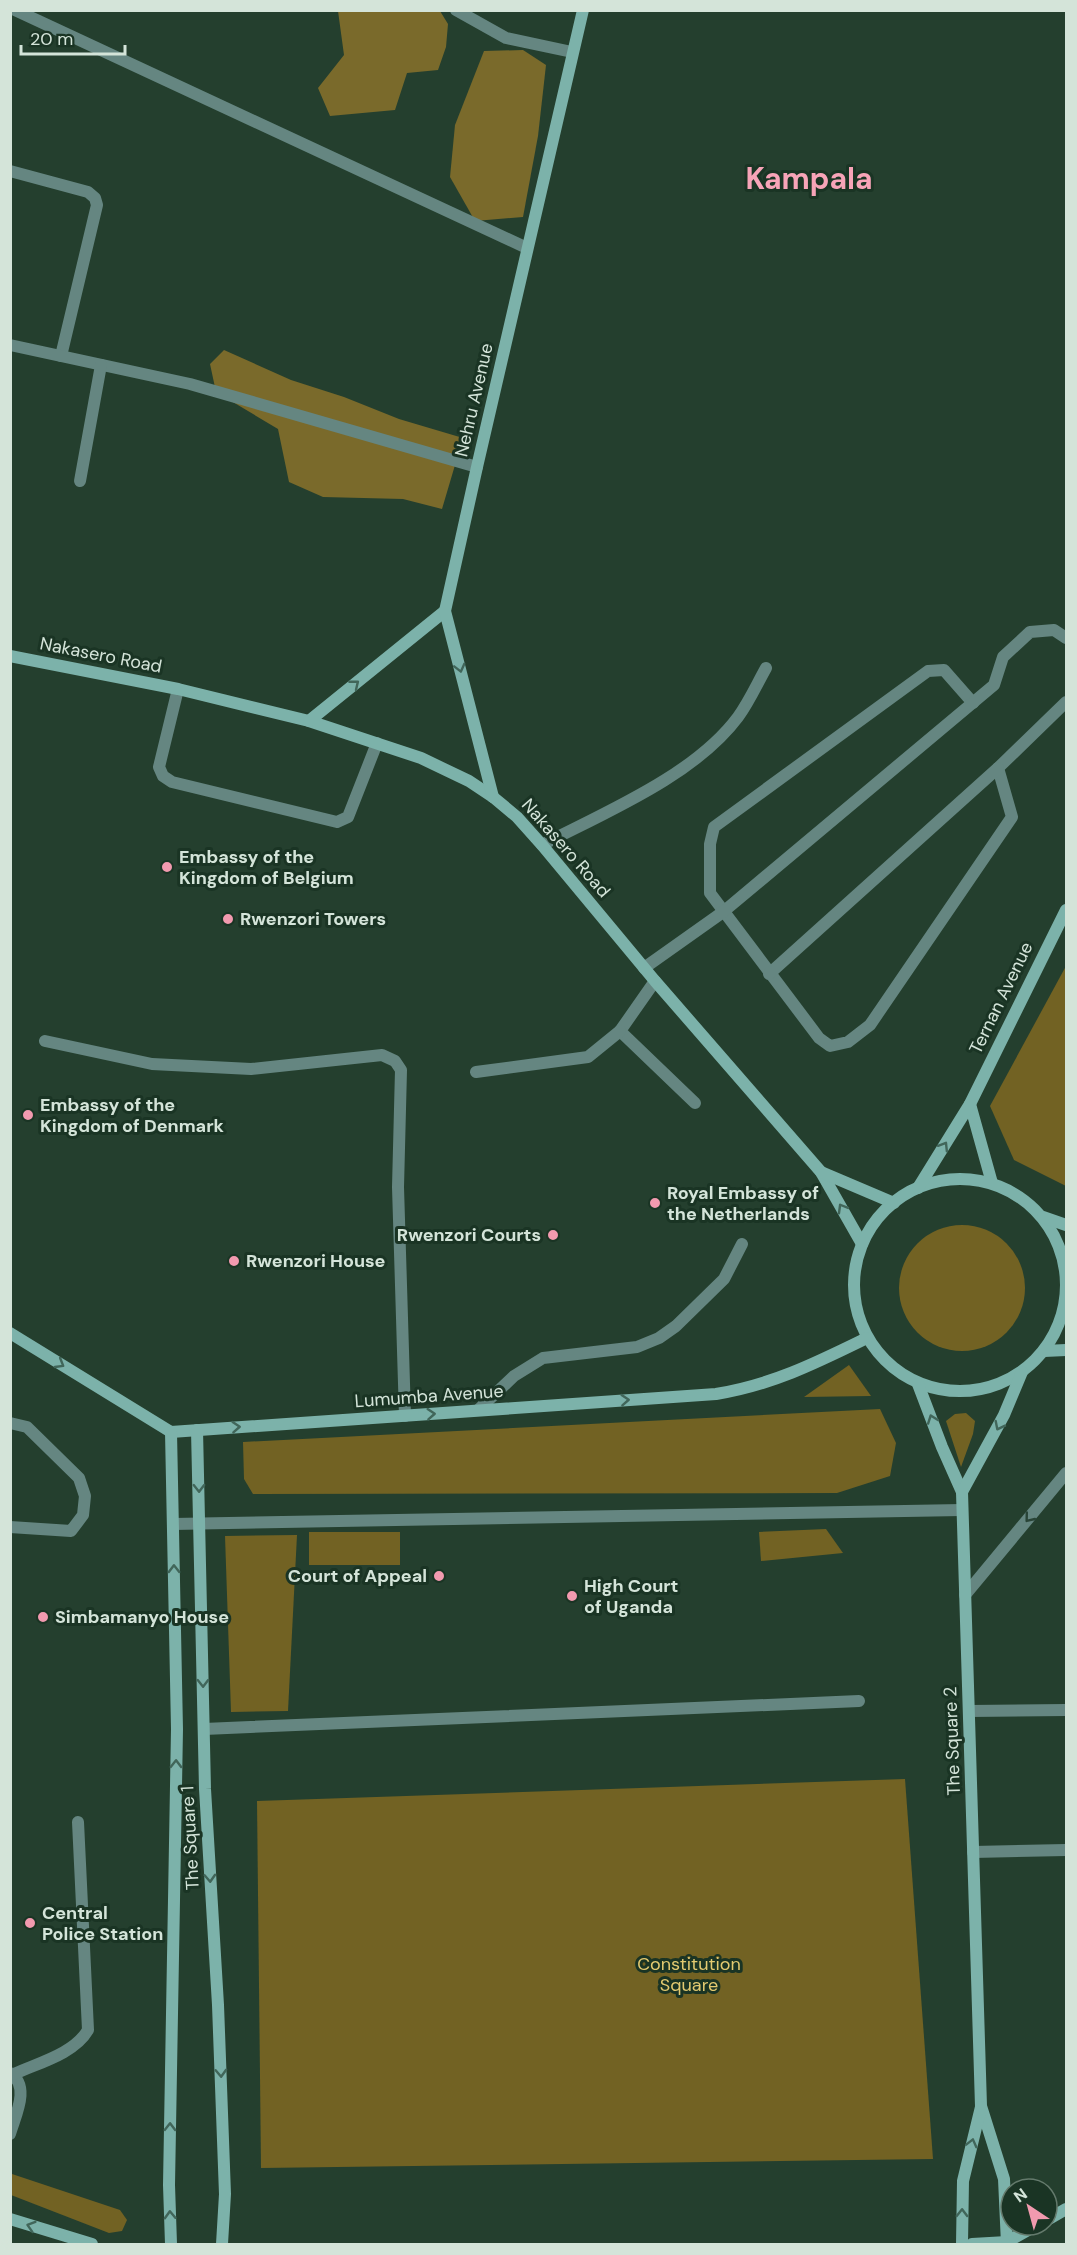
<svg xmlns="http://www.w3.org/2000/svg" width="1077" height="2255" font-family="'DM Sans',sans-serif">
<rect width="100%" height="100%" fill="#243f2e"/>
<g fill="#726223">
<polygon points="1066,966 1066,1186 1014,1160 990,1106"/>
<circle cx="962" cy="1288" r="63"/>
<polygon points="849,1365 871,1396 804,1397"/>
<polygon points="880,1409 896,1443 890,1476 837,1493 253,1494 244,1479 243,1442"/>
<polygon points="966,1413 975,1421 973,1434 961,1467 946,1421 955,1414"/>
<polygon points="826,1529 843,1553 761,1561 759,1532"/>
<rect x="309" y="1532" width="91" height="33"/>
<polygon points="297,1535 288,1711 231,1712 225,1536"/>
<polygon points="905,1779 933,2159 261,2168 257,1801"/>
<polygon points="12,2174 120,2210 127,2220 122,2231 109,2233 11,2195"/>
</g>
<g fill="#7a6a2b">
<polygon points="338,11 440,11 448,24 446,47 438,70 407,73 395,110 330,116 318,88 344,55"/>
<polygon points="523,50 546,65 538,136 523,217 475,221 450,177 455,125 484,51"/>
<polygon points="224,350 291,380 344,397 399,419 463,438 442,509 403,499 323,497 289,482 278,429 216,392 210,364"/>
</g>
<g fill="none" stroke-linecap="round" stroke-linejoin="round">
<g stroke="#658681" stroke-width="12">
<polyline points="456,10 506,38 572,52"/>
<polyline points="10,171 88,192 95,198 97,205 61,356"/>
<polyline points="10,345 190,384 477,467"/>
<polyline points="80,481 101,365"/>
<polyline points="178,689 159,767 163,776 172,782 337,822 348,817 377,743"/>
<polyline points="973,703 944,670 928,671 714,827 710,844 710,893 819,1038 830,1046 848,1042 870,1025 1012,817 998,768 1066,702"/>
<path d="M542 845C606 812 695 775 738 717 749 702 757 684 766 668"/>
<polyline points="644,968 723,912 994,685 1003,657 1030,632 1054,630 1066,638"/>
<polyline points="769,974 998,768"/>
<polyline points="655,981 620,1031 695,1103"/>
<polyline points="45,1041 152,1064 251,1069 382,1055 395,1061 401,1070 398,1187 405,1416"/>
<polyline points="476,1072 588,1057 620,1031"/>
<polyline points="478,1410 514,1376 543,1358 637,1347 659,1338 676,1326 724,1279 742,1244"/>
<polyline points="10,1423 27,1427 79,1478 85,1496 83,1515 71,1531 10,1527"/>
<polyline points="173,1524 962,1510"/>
<polyline points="965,1595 1066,1473"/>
<polyline points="969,1711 1066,1710"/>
<polyline points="204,1729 859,1701"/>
<polyline points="973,1852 1066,1850"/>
<path d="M10 2073C31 2086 15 2116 10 2134"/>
<path d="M14 2074C38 2063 74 2054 88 2030L78 1822"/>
</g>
<polyline stroke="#658681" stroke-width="12" points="15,10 527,248"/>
<g stroke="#7cb2aa" stroke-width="12">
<polyline points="10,656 178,689 309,721 421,758 469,781 493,797 517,817 542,845 655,981 821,1172 862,1244"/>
<polyline points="309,721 445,611"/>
<polyline points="493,797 445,611 477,467 583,10"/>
<polyline points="970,1104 992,1183"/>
<polyline points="821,1172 894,1203"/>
<circle cx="960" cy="1285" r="106"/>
<polyline points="918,1188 970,1104 1066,910"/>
<polyline points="1043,1217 1066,1225"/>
<path d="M10 1333 171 1432 716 1394C772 1385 816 1363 867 1338"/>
<polyline points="1044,1351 1066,1350"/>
<polyline points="918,1384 942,1447 962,1492 981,2106 1004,2179 1007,2244"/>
<polyline points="197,1430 205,1789 218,2005 225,2194 222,2244"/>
<polyline points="962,1492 1004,1415 1022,1372"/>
<polyline points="10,2219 92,2244"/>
<polyline points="1047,2220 1066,2209"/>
<polyline points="171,2244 169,2185 177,1729 171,1432"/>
<polyline points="962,2244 963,2181 981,2107"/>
<polyline points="972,2244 1007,2242 1037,2225"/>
</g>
</g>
<defs><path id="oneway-chevron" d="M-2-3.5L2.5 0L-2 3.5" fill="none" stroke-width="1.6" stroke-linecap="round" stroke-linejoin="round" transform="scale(1.5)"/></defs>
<g stroke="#41665a">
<use href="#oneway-chevron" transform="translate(460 668) rotate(76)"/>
<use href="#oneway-chevron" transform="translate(355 684) rotate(-39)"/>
<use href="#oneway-chevron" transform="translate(944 1146) rotate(-58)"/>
<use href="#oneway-chevron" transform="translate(842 1208) rotate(-120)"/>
<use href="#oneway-chevron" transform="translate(60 1364) rotate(31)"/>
<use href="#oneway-chevron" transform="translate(625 1400) rotate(-4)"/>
<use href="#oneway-chevron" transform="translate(431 1414) rotate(-4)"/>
<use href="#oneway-chevron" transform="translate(932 1419) rotate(-110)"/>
<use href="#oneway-chevron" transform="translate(999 1426) rotate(117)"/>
<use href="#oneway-chevron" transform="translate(236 1427) rotate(-4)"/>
<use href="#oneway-chevron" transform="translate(199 1488) rotate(89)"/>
<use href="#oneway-chevron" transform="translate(174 1569) rotate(-91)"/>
<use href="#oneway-chevron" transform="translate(203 1683) rotate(89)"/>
<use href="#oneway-chevron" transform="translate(176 1764) rotate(-89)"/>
<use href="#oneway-chevron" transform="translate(210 1878) rotate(87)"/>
<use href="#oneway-chevron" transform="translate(221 2073) rotate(88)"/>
<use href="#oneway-chevron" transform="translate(170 2127) rotate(-89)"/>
<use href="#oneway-chevron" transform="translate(972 2143) rotate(-76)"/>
<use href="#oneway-chevron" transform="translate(962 2213) rotate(-89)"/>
<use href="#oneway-chevron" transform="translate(170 2215) rotate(-92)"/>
<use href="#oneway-chevron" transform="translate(31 2226) rotate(-163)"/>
</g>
<use stroke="#294437" href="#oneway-chevron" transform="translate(1029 1518) rotate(129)"/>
<g fill="#f29aaf" stroke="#1a3424" stroke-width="2">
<circle cx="167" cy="867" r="6"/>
<circle cx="228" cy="919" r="6"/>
<circle cx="28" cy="1115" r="6"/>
<circle cx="655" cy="1203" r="6"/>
<circle cx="553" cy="1235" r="6"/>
<circle cx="234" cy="1261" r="6"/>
<circle cx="439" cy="1576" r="6"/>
<circle cx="572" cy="1596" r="6"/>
<circle cx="43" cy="1617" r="6"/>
<circle cx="30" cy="1923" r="6"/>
</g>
<g text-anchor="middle" stroke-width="6" stroke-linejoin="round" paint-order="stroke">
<g font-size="18" fill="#d4e4d9" stroke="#1a3424">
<text transform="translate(474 400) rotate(-77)" y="6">Nehru Avenue</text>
<text transform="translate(101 655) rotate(11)" y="6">Nakasero Road</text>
<text transform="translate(566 848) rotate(49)" y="6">Nakasero Road</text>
<text transform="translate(1001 998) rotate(-64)" y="6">Ternan Avenue</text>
<text transform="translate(429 1396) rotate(-4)" y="6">Lumumba Avenue</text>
<text transform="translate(952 1741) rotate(-92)" y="6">The Square 2</text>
<text transform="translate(190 1838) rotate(-93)" y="6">The Square 1</text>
</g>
<g font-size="18" font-weight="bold" fill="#d4e4d9" stroke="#1a3424" text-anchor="start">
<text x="179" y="863">Embassy of the<tspan x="179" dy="21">Kingdom of Belgium</tspan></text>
<text x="240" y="925">Rwenzori Towers</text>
<text x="40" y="1111">Embassy of the<tspan x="40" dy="21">Kingdom of Denmark</tspan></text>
<text x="667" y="1199">Royal Embassy of<tspan x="667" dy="21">the Netherlands</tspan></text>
<text x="541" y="1241" text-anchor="end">Rwenzori Courts</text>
<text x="246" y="1267">Rwenzori House</text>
<text x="427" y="1582" text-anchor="end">Court of Appeal</text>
<text x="584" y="1592">High Court<tspan x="584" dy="21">of Uganda</tspan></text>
<text x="55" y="1623">Simbamanyo House</text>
<text x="42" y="1919">Central<tspan x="42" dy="21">Police Station</tspan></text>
</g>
<g font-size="18" fill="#e3ca70" stroke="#1a3424">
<text x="689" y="1970">Constitution<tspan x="689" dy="21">Square</tspan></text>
</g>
<g font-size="30" font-weight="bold" fill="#f7a4b8" stroke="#1a3424">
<text x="809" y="189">Kampala</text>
</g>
</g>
<rect width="1077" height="2255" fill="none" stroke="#d4e4d9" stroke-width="24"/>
<g transform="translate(1029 2207) rotate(324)"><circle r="28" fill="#1a3424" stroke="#647a6c" stroke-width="1.5"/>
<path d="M0-4.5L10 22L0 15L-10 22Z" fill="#f29aaf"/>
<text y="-9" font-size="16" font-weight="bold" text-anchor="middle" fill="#d4e4d9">N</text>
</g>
<path d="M21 45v9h104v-9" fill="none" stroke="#d4e4d9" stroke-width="3"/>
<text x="30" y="45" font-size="18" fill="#d4e4d9" stroke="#1a3424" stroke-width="4.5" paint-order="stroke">20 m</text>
</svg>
